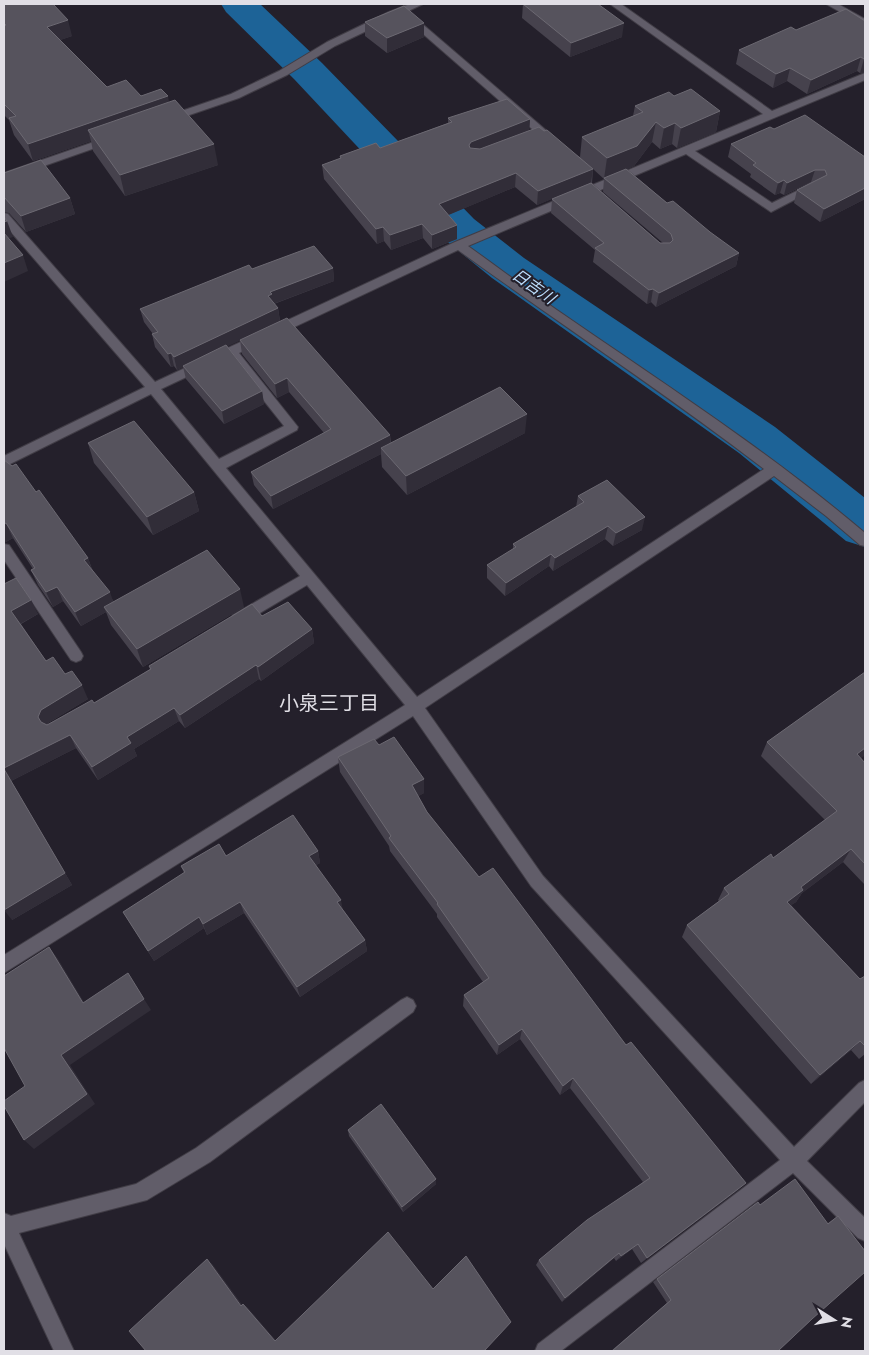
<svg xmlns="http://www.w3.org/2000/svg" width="869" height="1355" font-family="Jost,'Noto Sans JP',sans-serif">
<rect width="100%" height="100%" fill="#24202b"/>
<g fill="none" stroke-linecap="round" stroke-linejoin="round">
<polygon fill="#1d6397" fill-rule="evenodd" points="221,4 260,4 322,63 474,219 524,258 775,427 865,498 865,547 846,541 739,453 492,278 444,239 294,79 226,12"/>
<g stroke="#413d46" stroke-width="2">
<g id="minor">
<polygon points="410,4 423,4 335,46 287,75 239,98 172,121 164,121 163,119 164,117 231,94 279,71 327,42 389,12"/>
<path d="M610 4H621L772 111 865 73V80L695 151 772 203 809 185H817L819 187 771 212 686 154 468 246C503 271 537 297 573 321 672 389 773 455 865 533V546L860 545 826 516 774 476 425 708 543 876 794 1147 859 1083 865 1080V1102L807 1161 865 1218V1241L858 1238 793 1173 561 1351H535L538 1344 780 1160 531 886 413 716 4 973V955L405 705 307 585 243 623 238 625 233 623 231 619 233 615 300 576 151 394 4 467V456L145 387 4 224V213L8 214 155 382 455 242 763 114ZM458 250C560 324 665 393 764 469L417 697 226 468 297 430 298 427 239 353ZM229 357 284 426 219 459 161 389Z"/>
<polygon points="826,4 838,4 865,19 865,26"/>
<polygon points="410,15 413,16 555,138 556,140 555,142 547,142 407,20 405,18"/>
<polygon points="111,136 116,139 115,141 4,180 4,173"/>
<polygon points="4,544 9,545 81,652 83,656 81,660 76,662 71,660 4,560"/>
<polygon points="407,997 413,1000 416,1006 413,1012 210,1162 147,1200 19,1233 74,1351 54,1351 4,1244 4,1213 11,1216 136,1184 196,1148 401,1000"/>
</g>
</g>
<use href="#minor" fill="#615d69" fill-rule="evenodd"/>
</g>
<g fill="#46424d" fill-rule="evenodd">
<polygon points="4,4 72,36 60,40 107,87 169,102 218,165 125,196 93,151 91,141 33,161 14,135 9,120 4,115"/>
<polygon points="523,4 622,37 570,57 522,18"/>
<polygon points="865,21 865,72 860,73 857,71 807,94 787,81 773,88 736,64 739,50 796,30"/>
<polygon points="365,22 424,23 424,37 387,53 365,36"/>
<path d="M674 96 720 111 716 132 677 148 672 144 660 149 652 142 634 166 627 169 667 203 739 253 736 266 656 307 651 302 647 304 593 262 595 250 551 213 552 199 556 197 537 205 515 187 448 215 457 225V239L432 249 423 238 391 250 384 241 377 244 324 179 322 165 340 159V156L380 148 448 123V118L530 119 529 131 580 157 582 137 633 116 635 106ZM593 169 604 179 603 192 663 243H660L592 183Z"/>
<polygon points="774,129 865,157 865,199 820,222 794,203 797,190 812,182 784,195 780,193 775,195 750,177 751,174 728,157 731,144"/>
<polygon points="4,173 70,198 75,214 26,232 9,213 4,212"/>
<polygon points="333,268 334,281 274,304 278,308 280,321 390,435 391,442 525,433 407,495 382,467 381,454 273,509 254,485 251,472 324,433 289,392 277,398 242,354 240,340 227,346 262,391 264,404 224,424 186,379 183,367 177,370 174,366 171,367 155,347 152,334 153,334 144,322 140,309 252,269"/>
<polygon points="88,443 194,492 199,511 153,535 94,463"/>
<polygon points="4,460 36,492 88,558 92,569 114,602 244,607 143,667 111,625 106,612 81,626 63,601 53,607 38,585 31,570 33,569 13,538 4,543"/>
<polygon points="578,496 642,530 613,546 605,539 553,571 549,566 505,596 487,578 487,565 513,549 513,544 576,507"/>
<polygon points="4,584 38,614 21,624 46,661 65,674 88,699 48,723 48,724 94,703 150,669 149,666 262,616 312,629 314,643 261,681 259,679 185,728 179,721 134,749 137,756 98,780 76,748 11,781 72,885 12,920"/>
<polygon points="865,672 865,755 861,758 865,763 865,885 843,862 802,893 796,902 791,905 860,979 865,976 865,1054 859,1059 851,1050 811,1084 682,937 687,925 719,901 718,900 724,888 773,858 825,820 761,756 767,742"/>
<polygon points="379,745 424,779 424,793 418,796 427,812 479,877 626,1045 738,1190 641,1263 632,1249 616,1261 614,1258 562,1302 536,1265 539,1260 643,1182 570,1088 560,1095 520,1039 497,1055 463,1006 464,995 483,982 437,917 437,914 390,851 389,846 340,772 338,757"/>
<polygon points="318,851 320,863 316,865 342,908 365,940 367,951 300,997 244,913 207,935 204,928 154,961 123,912 184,873 181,866 226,856"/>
<polygon points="348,1130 436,1179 436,1184 403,1212 349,1136"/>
<polygon points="758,1202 760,1205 828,1223 838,1216 812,1319 778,1351 611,1351 667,1303 653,1282"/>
</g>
<g fill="#312d38">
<polygon points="68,20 72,36 52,43 47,27"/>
<polygon points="424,23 424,37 387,53 387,38"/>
<polygon points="624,23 622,37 570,57 571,43"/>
<polygon points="861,57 857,71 807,94 811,80"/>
<polygon points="864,59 865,59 865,72 860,73"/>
<polygon points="790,68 787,81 773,88 776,74"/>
<polygon points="168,96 171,113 88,130 91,141 33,161 28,144"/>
<polygon points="720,111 716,132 677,148 681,128"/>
<polygon points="530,119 529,134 468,159 469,145 471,142"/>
<polygon points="656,122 652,142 634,166 604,179 607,158"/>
<polygon points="675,123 672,144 660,149 664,128"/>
<polygon points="214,144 218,165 125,196 120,175"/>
<polygon points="593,169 591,183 537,205 538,191"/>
<polygon points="815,170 811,182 784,195 787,183"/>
<polygon points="516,173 515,187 439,219 439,204"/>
<polygon points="784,180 780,193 775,195 778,183"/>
<polygon points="865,188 865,199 820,222 824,209"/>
<polygon points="70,198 75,214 26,232 21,216"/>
<polygon points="7,221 13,237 4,240 4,222"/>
<polygon points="422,224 423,238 391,250 390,235"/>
<polygon points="457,225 457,239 432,249 432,235"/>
<polygon points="383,227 384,241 377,244 376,229"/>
<polygon points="739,253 736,266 656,307 659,293"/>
<polygon points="23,255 28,271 4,282 4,263"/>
<polygon points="333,268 334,281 273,304 268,296 270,292"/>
<polygon points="653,289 651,302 647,304 649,290"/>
<polygon points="278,308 280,322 177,370 174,357"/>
<polygon points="171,353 174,366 171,367 168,354"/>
<polygon points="287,378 289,392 277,398 275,384"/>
<polygon points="262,391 264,404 224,424 222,411"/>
<polygon points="527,414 525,433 407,495 406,476"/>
<polygon points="390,435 391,448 381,448 381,454 273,509 271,496"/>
<polygon points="194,492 199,511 153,535 147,517"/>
<polygon points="645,517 642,530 613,546 616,533"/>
<polygon points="6,523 13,538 4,543 4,524"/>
<polygon points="608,526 605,539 553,571 555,558"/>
<polygon points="551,554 549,566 505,596 506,583"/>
<polygon points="88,558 93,573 84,560"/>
<polygon points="57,587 63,601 53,607 46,592"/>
<polygon points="240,589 244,607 143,667 137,649"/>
<polygon points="110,592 115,607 104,607 106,612 81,626 75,612"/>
<polygon points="31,600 38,614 18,625 11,611"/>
<polygon points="312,629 314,643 261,681 258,667"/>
<polygon points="256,665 259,679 185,728 180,715"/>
<polygon points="82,685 88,699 48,723 45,730 38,717 41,710"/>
<polygon points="174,708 179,721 134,749 137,756 98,780 92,767 127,737"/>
<polygon points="70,735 76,748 11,781 72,885 12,920 4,910 4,768"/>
<polygon points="865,748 865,755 849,768 857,754"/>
<polygon points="424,779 424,793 412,800 412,785"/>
<polygon points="851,849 843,862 802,893 796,902 780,913 787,902 801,887"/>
<polygon points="318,851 320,863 311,868 309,856"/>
<polygon points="341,900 343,911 337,902"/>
<polygon points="240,902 244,913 207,935 203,924"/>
<polygon points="199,917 204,928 154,961 148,951"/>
<polygon points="365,940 367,951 300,997 297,987"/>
<polygon points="49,947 58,959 91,1014 83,1003"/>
<polygon points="144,999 151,1010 70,1065 95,1104 34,1149 24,1140 61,1055"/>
<polygon points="522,1029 520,1039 497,1055 499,1045"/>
<polygon points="860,1041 851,1050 811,1084 820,1075"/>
<polygon points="573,1078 570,1088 560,1095 563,1086"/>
<polygon points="436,1179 436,1184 403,1212 402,1207"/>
<polygon points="746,1183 738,1190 641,1263 647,1258"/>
<polygon points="638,1244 632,1249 616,1261 621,1256"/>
<polygon points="619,1253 614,1258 562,1302 565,1298"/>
<polygon points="207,1259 213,1265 246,1310 241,1306"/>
<polygon points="243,1304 248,1308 279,1344 275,1341"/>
<polygon points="511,1322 509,1325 485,1351 484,1351"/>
</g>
<g fill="#56535d" stroke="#6c6972">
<polygon points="4,4 53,4 68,20 47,27 107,87 126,80 141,96 161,89 168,96 28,144 9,118 16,116 4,104 4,26 6,25 4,23"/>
<polygon points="523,4 598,4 624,23 571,43"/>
<polygon points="404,6 424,23 387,38 365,22"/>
<polygon points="846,9 865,21 865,59 864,59 861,57 811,80 790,68 776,74 739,50 791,27 796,30"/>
<polygon points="691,89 720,111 681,128 675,123 664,128 656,122 637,146 607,158 582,137 643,112 635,106 669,92 674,96"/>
<polygon points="507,99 530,119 471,142 469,145 470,148 480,149 539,127 544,131 547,130 593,169 538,191 516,173 439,204 457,225 432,235 422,224 390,235 383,227 376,229 322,165 341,158 340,156 376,143 380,148 452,122 448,118"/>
<polygon points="175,100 214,144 120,175 88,130"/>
<polygon points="805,115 865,157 865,188 824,209 797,190 827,175 825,170 815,170 787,183 784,180 778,183 753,165 756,163 731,144 770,127 774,129"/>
<polygon points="41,160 70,198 21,216 4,197 4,173"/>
<polygon points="626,169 667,203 673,201 710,232 739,253 659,293 653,289 649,290 595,248 604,243 552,199 591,183 660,243 670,243 673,240 671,234 604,178"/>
<polygon points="4,217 7,221 4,222"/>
<polygon points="4,233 23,255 4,263"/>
<polygon points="314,246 333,268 270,292 272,294 268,296 278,308 174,357 171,353 168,354 152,334 158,332 140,309 249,265 252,269"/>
<polygon points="287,318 390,435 271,496 251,472 331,429 287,378 275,384 240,340"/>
<polygon points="226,345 262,391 222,411 183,366"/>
<polygon points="500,387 527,414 406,476 381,448"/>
<polygon points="134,421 194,492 147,517 88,443"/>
<polygon points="4,460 12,466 16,464 36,492 39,490 88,558 84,560 110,592 75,612 57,587 46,592 31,570 35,568 6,523 4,524"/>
<polygon points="607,480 645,517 616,533 608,526 555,558 551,554 506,583 487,565 516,547 513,544 584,502 578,496"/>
<polygon points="207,550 240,589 137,649 104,607"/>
<polygon points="16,578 31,600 11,611 46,661 53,657 65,674 72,671 82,685 41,710 38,717 41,722 47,725 92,700 94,703 151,669 149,666 252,604 262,616 288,602 312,629 258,667 256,665 180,715 174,708 127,737 131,743 92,767 70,735 4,768 4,584"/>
<polygon points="865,672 865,748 857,754 865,763 865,864 851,849 801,887 803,890 787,902 860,979 865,976 865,1046 860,1041 820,1075 687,925 729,894 724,888 771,854 773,858 837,811 767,742"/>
<polygon points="394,737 424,779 412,785 427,812 479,877 493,868 626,1045 631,1042 746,1183 647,1258 638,1244 621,1256 619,1253 565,1298 539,1260 587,1220 650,1178 573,1078 563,1086 522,1029 499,1045 464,995 489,978 437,904 438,903 389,838 391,836 338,757 374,739 379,745"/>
<polygon points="4,769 65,873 4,910"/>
<polygon points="293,815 318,851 309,856 341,900 337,902 365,940 297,987 240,902 203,924 199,917 148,951 123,912 185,872 181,866 219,844 226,856"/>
<polygon points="49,947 83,1003 128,973 144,999 61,1055 87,1094 24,1140 4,1106 4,1101 25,1086 4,1048 4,976"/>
<polygon points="381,1104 436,1179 402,1207 348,1130"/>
<polygon points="795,1179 828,1224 838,1216 865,1251 865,1272 812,1319 778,1351 774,1351 773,1350 772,1351 612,1351 671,1300 657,1279 758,1202 760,1205"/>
<polygon points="388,1232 433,1289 466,1256 511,1322 484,1351 146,1351 129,1331 207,1259 241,1306 243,1304 275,1341"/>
</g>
<g text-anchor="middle" stroke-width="4" stroke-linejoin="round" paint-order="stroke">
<g font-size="16" font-style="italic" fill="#bcddfc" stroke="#24202b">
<text transform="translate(534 286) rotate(35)" y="6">日吉川</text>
</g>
<g font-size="20" fill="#e1dfe6" stroke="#24202b">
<text x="329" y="710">小泉三丁目</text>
</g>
</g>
<rect width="869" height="1355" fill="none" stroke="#e1dfe6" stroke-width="10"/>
<g transform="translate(834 1320) rotate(101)" stroke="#24202b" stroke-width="4" paint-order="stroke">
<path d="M0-4L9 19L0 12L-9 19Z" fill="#e1dfe6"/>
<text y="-8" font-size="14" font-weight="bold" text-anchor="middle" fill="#e1dfe6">N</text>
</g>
</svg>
